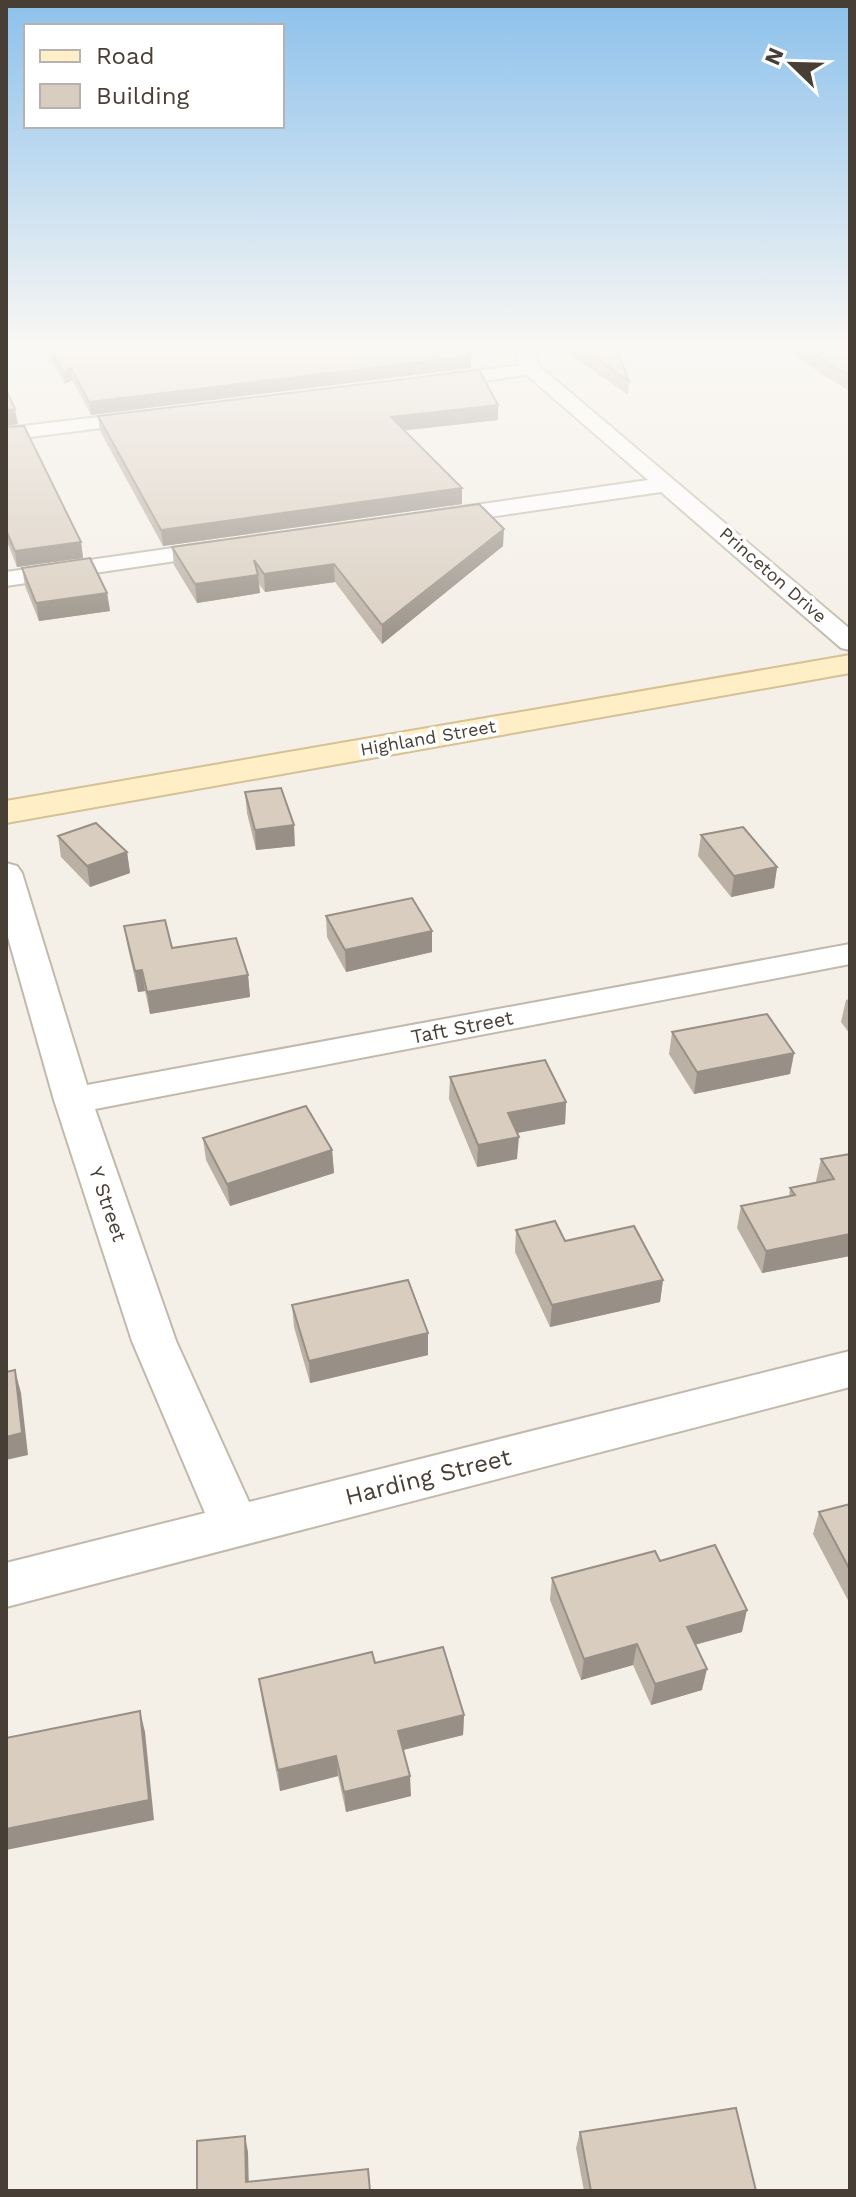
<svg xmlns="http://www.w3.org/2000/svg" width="856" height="2197" font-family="'Work Sans',sans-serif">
<rect width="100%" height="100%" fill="#f4efe7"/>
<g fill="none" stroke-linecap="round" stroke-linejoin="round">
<g stroke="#c2b9ac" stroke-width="4">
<g id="street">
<polygon points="513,347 531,347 539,366 850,629 850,650 841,648 661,492 434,525 426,523 422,518 426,513 434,511 648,480 527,375 430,388 420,382 430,376 520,365"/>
<polygon points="150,411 160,417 157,421 6,440 6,428"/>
<polygon points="222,541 234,548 230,553 6,586 6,572"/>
<polygon points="6,863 17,866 22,873 87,1085 850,944 850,964 95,1109 176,1341 249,1502 850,1351 850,1387 6,1607 6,1563 205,1513 132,1341 54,1100 6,930"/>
</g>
</g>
<g stroke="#d4c196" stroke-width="4">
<polygon id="secondary" points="850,655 850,673 6,823 6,801"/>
</g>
<use href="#street" fill="#fff" fill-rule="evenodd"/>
<use href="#secondary" fill="#ffeec6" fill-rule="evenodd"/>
</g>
<g fill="#bbb0a4">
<polygon points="43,347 466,347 471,368 91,415 72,380 65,384"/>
<polygon points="566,347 616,347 629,381 628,395 568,353"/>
<polygon points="786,347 850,347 850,391 821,374"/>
<polygon points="98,416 498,420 404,430 462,488 462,504 163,546 100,431"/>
<polygon points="6,427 81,542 83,558 17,567 6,539"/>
<polygon points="503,546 382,644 335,582 265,592 259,584 260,593 197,603 174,565 172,547"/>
<polygon points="22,568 107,593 110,611 39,621 25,586"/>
<polygon points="245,792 295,846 256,850 247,813"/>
<polygon points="701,835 777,867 774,888 731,897 698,856"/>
<polygon points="58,836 127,852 130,873 90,887 61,857"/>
<polygon points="326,916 432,952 346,972 327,937"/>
<polygon points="124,926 172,948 248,975 250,997 150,1014 145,991 138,992 128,948"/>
<polygon points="850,999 850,1034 841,1022 846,1000"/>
<polygon points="672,1033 794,1053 790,1074 694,1094 669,1054"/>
<polygon points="450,1077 566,1102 565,1124 517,1133 517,1159 477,1167 449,1099"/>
<polygon points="203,1138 332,1150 334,1173 230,1206 206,1160"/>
<polygon points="850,1154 850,1256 762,1273 737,1228 741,1206 789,1197 790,1188 817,1183 816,1181 821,1159"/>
<polygon points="516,1230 663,1280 660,1302 550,1327 515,1252"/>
<polygon points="292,1305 428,1355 310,1383 294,1327"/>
<polygon points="850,1504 850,1604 813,1534 819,1512"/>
<polygon points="660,1561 742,1632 695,1645 702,1690 651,1705 633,1665 581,1680 550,1600 552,1578"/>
<polygon points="259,1679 464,1715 463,1735 403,1750 411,1796 346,1812 338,1776 280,1791 262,1700"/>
<polygon points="580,2132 756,2191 584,2191 576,2148"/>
</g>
<g fill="#989086">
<polygon points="471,356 471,368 91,415 89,402"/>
<polygon points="71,368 72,380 65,384 64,372"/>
<polygon points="498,405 498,420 391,432 391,417"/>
<polygon points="15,409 18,424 6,426 6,410"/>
<polygon points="462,488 462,504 163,546 161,530"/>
<polygon points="504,529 503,546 382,644 382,625"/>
<polygon points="81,542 83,558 17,567 15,551"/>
<polygon points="334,564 335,582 265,592 264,574"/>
<polygon points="258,575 260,593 197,603 195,584"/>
<polygon points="107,593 110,611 39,621 36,603"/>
<polygon points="294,825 295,846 256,850 255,830"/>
<polygon points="127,852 130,873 90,887 87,866"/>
<polygon points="777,867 774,888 731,897 734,876"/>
<polygon points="432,931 432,952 346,972 345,950"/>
<polygon points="142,970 145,991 138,992 135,971"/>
<polygon points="248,975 250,997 150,1014 147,992"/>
<polygon points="794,1053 790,1074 694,1094 697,1072"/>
<polygon points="566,1102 565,1124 507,1135 508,1113"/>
<polygon points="519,1137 517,1159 477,1167 478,1145"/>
<polygon points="332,1150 334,1173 230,1206 227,1184"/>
<polygon points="850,1234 850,1256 762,1273 766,1251"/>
<polygon points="663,1280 660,1302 550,1327 552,1305"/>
<polygon points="428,1333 428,1355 310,1383 309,1361"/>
<polygon points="15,1370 21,1393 28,1455 6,1460 6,1437"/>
<polygon points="747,1610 742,1632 682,1648 687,1627"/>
<polygon points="637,1644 633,1665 581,1680 584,1659"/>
<polygon points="707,1669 702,1690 651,1705 655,1684"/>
<polygon points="140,1711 145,1732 154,1820 6,1850 6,1829"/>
<polygon points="464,1715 463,1735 399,1751 398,1731"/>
<polygon points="336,1756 338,1776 280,1791 278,1770"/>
<polygon points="410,1776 411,1796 346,1812 344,1792"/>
<polygon points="245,2136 248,2152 249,2191 246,2182"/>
</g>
<g fill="#d9cdbf" stroke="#989086" stroke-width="2">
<polygon points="49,347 466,347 471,356 89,402 71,368 64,372"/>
<polygon points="580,347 616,347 629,381"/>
<polygon points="806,347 850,347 850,376 823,360"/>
<polygon points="479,370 498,405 391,417 462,488 161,530 98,416"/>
<polygon points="6,390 15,409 6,410"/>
<polygon points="24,426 81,542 15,551 6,530 6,427"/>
<polygon points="479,504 504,529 382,625 334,564 264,574 254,560 258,575 195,584 172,547"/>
<polygon points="90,558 107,593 36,603 22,568"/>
<polygon points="281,788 294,825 255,830 245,792"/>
<polygon points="96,823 127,852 87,866 58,836"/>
<polygon points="743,827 777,867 734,876 701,835"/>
<polygon points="412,898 432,931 345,950 326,916"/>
<polygon points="165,920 172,948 236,938 248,975 147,992 142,970 135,971 124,926"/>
<polygon points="767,1014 794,1053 697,1072 672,1032"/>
<polygon points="545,1060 566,1102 508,1113 519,1137 478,1145 450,1077"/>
<polygon points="306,1106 332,1150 227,1184 203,1138"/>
<polygon points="850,1154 850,1234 766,1251 741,1206 795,1195 790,1188 834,1179 821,1159"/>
<polygon points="555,1221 565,1241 634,1226 663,1280 552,1305 516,1230"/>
<polygon points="408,1280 428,1333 309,1361 292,1305"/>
<polygon points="15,1370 22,1433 6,1437 6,1372"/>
<polygon points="850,1504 850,1570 819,1512"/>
<polygon points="715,1545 747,1610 687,1627 707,1669 655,1684 637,1644 584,1659 552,1578 655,1551 660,1561"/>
<polygon points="443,1647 464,1715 398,1731 410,1776 344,1792 336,1756 278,1770 259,1679 372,1652 375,1663"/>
<polygon points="140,1711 149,1800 6,1829 6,1738"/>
<polygon points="736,2108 756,2191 591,2191 580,2132"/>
<polygon points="245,2136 246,2182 368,2169 370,2191 197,2191 197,2141"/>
</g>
<linearGradient id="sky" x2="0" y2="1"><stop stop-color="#8cc1ec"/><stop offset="0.53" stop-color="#faf8f4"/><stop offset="1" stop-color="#faf8f4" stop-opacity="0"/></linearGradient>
<rect width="856" height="655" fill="url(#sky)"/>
<g text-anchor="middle" stroke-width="7" stroke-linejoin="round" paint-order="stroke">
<g font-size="18" fill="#473f36" stroke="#fff">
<text transform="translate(773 575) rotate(41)" y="6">Princeton Drive</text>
<text transform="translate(428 738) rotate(-10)" y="6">Highland Street</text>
</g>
<g font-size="20" fill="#473f36" stroke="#fff">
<text transform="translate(462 1027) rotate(-11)" y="7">Taft Street</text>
<text transform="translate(108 1204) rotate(71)" y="7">Y Street</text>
</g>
<g font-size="24" fill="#473f36" stroke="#fff">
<text transform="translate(428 1477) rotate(-14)" y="8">Harding Street</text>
</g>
</g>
<rect width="856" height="2197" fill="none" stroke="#473f36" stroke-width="16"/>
<rect x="24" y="24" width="260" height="104" fill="#ffffff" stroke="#b5b2af" stroke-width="2"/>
<rect x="40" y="50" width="40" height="12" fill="#ffeec6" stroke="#b5b2af" stroke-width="2"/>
<text x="96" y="64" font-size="24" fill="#473f36">Road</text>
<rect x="40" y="84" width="40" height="24" fill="#d9cdbf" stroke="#b5b2af" stroke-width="2"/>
<text x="96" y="104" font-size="24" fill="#473f36">Building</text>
<g transform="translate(792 64) rotate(293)" stroke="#ffffff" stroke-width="6" paint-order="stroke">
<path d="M0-6L14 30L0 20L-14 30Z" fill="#473f36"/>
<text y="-12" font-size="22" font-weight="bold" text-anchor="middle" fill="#473f36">N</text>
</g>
</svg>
